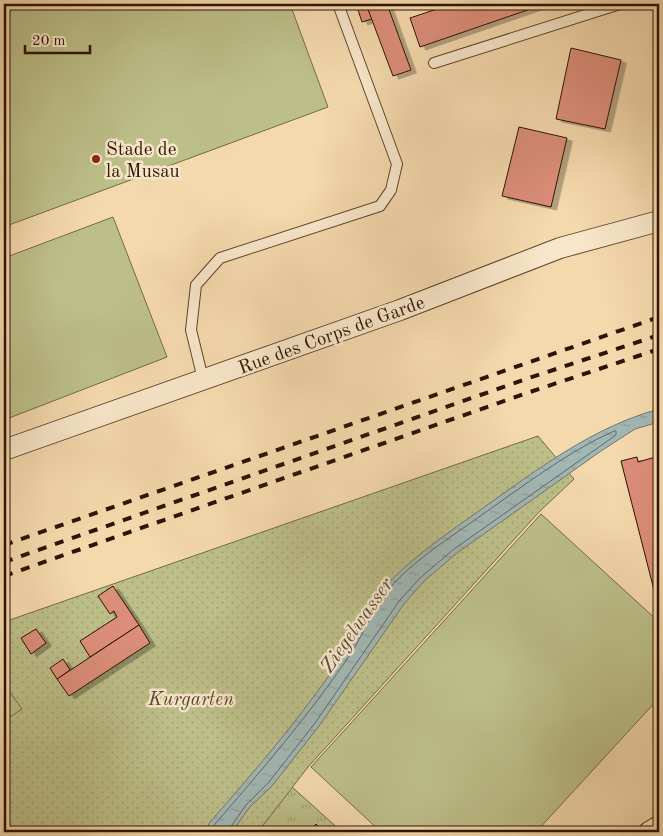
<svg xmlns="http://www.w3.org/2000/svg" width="663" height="836" font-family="'Old Standard TT',serif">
<defs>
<pattern id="grass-tufts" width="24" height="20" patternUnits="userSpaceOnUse" patternTransform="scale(1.25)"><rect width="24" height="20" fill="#bdbf89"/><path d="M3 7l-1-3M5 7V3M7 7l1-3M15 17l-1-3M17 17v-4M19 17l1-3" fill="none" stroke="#a3a374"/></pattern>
<pattern id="park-dots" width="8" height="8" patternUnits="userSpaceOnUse" patternTransform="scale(1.25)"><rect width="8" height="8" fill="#bdbf89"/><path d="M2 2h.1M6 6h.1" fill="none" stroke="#a3a374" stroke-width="1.8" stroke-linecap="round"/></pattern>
<pattern id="water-ripples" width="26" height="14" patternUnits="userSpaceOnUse" patternTransform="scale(1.25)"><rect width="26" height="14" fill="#a1b7b5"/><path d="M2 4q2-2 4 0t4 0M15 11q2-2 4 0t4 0" fill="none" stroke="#8b9c9a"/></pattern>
<filter id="shadow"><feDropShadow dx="5.5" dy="3" stdDeviation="0" flood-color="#0004"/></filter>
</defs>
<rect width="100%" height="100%" fill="#f4d9ad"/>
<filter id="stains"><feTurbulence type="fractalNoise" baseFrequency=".004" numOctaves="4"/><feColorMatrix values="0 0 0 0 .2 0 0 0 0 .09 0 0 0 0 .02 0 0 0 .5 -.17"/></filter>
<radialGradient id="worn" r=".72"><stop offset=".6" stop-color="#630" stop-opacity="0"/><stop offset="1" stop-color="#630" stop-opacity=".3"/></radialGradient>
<polygon fill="url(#grass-tufts)" stroke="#756a45" points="291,786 342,832 258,832"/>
<polygon fill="url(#park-dots)" stroke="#756a45" points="538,436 574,479 539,512 308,767 258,832 4,832 4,622"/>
<g fill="#bdbf89" stroke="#756a45">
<polygon points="4,4 290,4 328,107 9,225 4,211"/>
<polygon points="113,217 167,357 4,420 4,258"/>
<polygon points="541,514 659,622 659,698 536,832 381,832 311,767"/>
<polygon points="4,684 22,709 4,721"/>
</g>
<path fill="url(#water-ripples)" stroke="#73766d" d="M659 409V422L635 429 601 451 457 553 424 581 404 604 319 726 272 786 249 808 232 832H204L210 822C256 770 299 719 338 663 349 647 358 631 367 614 371 607 375 598 381 591 410 558 447 534 483 508 538 469 593 427 659 409Z"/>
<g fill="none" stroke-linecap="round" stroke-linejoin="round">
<path stroke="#67665b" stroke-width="1" d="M210 832 215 824C262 770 309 715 350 655 362 637 370 614 383 596 409 562 449 539 483 514 525 485 567 452 614 431H616V435L454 549 420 578 400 600 315 723 269 782 246 805 230 828 229 832"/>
</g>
<g fill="#dc8e7a" stroke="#2d1401" filter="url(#shadow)">
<polygon points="356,4 366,4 372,19 362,22"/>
<polygon points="366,4 387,4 411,70 393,76"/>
<polygon points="452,4 545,4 420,47 410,18"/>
<polygon points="571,48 621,60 605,129 556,119"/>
<polygon points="519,127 567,138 551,207 502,196"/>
<polygon points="659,456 659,588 654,590 621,461 637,457 638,462"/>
<polygon points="113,586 139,625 90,657 80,641 117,617 114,611 110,614 98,596"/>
<polygon points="139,625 150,643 69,696 57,679"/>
<polygon points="36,629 46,643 31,654 21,638"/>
<polygon points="63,659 70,670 57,679 50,668"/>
<polygon points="316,824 322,830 319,832 314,832 311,829"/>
</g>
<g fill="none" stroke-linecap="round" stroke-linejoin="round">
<g stroke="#5f452c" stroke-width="12">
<g id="lane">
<polyline points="434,63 620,4"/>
<polyline points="203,379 191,330 196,285 220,258 380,206 391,190 397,164 338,4"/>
</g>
</g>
<g stroke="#5f452c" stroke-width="22">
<g id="street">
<polyline points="4,450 400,310 560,248 659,221"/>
<polyline points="649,832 659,826"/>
</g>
</g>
<use href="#lane" stroke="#f8e6ca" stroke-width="10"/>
<use href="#street" stroke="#f8e6ca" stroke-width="20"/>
<g stroke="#2d1401" stroke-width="4" stroke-dasharray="9 9" stroke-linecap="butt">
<polyline points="4,545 659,317"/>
<polyline points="4,562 526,379 659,335"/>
<polyline points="4,576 530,392 659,349"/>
</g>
</g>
<circle fill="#8f2418" stroke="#f8e6ca" stroke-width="2" cx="96" cy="159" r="5"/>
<g text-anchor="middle" stroke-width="5" stroke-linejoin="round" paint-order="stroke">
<g font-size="19" fill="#2d1401" stroke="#f8e6ca" text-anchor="start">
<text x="106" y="155">Stade de<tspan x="106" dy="22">la Musau</tspan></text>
</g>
<g font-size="19" fill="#2d1401" stroke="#f8e6ca">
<text transform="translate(331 334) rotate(-20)" y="7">Rue des Corps de Garde</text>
</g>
<g font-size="19" font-style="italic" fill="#58472a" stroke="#f8e6ca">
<text x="191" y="705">Kurgarten</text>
</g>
<g font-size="20" font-style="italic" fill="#564d40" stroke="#f8e6ca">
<text transform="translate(356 625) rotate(-55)" y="7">Ziegelwasser</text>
</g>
</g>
<rect width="663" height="836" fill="none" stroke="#f4d9ad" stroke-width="20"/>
<rect x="5" y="5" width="653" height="826" fill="none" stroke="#2d1401" stroke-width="2.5"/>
<rect x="10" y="10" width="643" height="816" fill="none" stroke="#2d1401"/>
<path d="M25 45v8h65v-8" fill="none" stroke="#2d1401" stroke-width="2.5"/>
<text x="32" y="45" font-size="15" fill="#2d1401" stroke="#f8e6ca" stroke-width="4" paint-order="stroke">20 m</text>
<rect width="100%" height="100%" filter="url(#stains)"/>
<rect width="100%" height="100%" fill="url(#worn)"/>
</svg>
